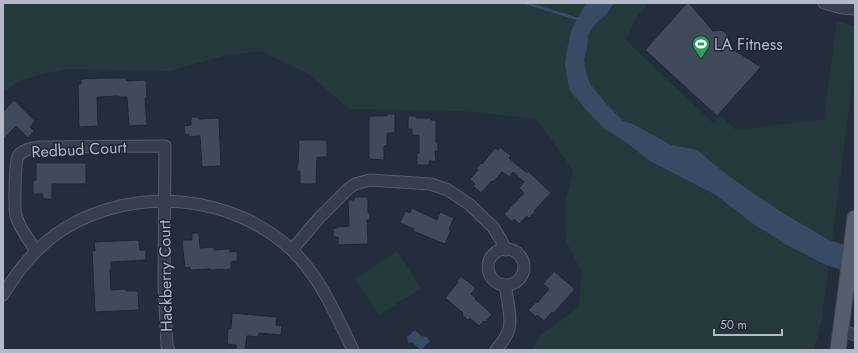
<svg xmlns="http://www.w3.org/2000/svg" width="858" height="353" font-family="Jost,sans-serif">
<rect width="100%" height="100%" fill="#232d3c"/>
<g fill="#25393d">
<polygon points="3,3 648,3 645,8 637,16 626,40 712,122 721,116 736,130 824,119 837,21 855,26 855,61 822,318 814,350 533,350 540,336 579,307 581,271 566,241 565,204 573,170 536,119 462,111 349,109 307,73 260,51 224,56 169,71 65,69 20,80 3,92"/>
<polygon points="397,251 421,288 379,315 355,279"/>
</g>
<g fill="#394a65">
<polygon points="586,3 614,3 605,16 596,23 588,35 587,48 584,59 586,72 590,84 609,107 623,121 633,124 671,145 697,150 721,170 751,192 783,213 829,240 855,248 855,274 826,265 785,244 752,223 716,195 650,161 623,140 606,130 587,111 569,89 565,64 567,50 571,31"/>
<polygon points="415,330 421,336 427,337 430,341 421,350 413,343 408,342 407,337"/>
</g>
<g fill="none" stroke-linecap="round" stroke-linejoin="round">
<g stroke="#394a65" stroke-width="2.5">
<polyline points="526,3 581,20"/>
<polyline points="3,4 4,3"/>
</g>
</g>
<g fill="#3f4b5b" stroke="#1e2633">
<polygon points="687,3 689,3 713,31 719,30 723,31 726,33 730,40 729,47 761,67 717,116 645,50"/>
<polygon points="106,78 126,78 127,81 146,80 147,98 145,98 147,125 129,126 127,97 118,97 118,96 97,97 98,126 79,127 78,84 81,84 81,79"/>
<polygon points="14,100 35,121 30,127 34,131 28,138 16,126 3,140 3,112"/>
<polygon points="387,114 395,114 395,133 387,133 387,146 384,146 384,160 369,159 369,116 387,116"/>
<polygon points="408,116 416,116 416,118 431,118 431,120 436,120 436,143 438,143 438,151 435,151 436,161 429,161 429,165 417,165 417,153 419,153 419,135 412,135 412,129 408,129"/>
<polygon points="191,117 198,117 199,119 219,118 221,166 202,167 200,136 189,137 189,134 185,135 184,126 191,125"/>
<polygon points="299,140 327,140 327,157 317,157 316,184 300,184 300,171 297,171 297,164 298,164"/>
<polygon points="500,147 511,156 509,158 527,173 528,171 551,193 534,211 535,212 529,218 527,216 519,224 514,219 512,222 504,214 524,193 519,188 524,182 513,172 509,177 502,172 493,182 492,181 481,193 473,186 475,184 470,179 478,170 476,168 481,163 482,164 495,148 498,150"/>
<polygon points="36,163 86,163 86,184 52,184 52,199 43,199 43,194 33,194 33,180 36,180"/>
<polygon points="354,197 368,197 368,213 370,213 370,220 367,220 368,244 338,245 338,237 333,237 333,228 337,228 337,227 349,226 348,200 354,200"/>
<polygon points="412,208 437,220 440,212 454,218 449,229 451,230 445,244 413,231 414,229 400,223 405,211 410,213"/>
<polygon points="192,233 199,233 200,248 214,247 214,250 229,249 230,252 237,251 237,261 231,262 231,269 223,270 223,269 211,270 210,269 190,270 190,267 185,268 182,240 192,240"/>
<polygon points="139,240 140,250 146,250 146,260 111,262 111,270 110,270 111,290 126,289 126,291 138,291 139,310 95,312 92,251 95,251 94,242"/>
<polygon points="554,271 575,289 553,314 552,312 544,321 537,315 536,317 528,310 536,302 537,303 549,289 543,284"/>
<polygon points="461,276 476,288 471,294 476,298 475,299 492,314 485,323 484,321 479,326 470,318 468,320 462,315 463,313 445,298 458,282 457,281"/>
<polygon points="232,313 277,317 276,325 282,326 281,335 259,333 258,337 247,336 245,350 236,350 236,345 227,344 228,329 231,329"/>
</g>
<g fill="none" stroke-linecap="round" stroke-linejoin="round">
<g stroke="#555d6a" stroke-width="13">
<g id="minor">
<polyline points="824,3 842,8 855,9"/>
<circle cx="506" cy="267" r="18"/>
<polyline points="292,250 319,218 348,189 355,184 370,180 431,184 448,190 470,205 493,227 501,240 506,250"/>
<path d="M36 251C29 240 20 229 16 216 14 209 15 161 18 156 24 149 32 148 40 147L165 146 164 286 167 346 169 350"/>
<path d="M3 295C19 268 40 243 67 227 137 186 231 194 292 250 320 277 336 315 353 350"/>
<polyline points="841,330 855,335"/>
<path d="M496 350C501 344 507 336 509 329 512 318 507 297 505 285"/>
</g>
</g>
<g stroke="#404855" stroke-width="17">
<polyline id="major" points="838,350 845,297 855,218"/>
</g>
<use href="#minor" stroke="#373f4c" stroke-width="11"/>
<use href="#major" stroke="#555e6c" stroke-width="15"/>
</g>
<defs>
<g id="stadium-pin" transform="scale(0.9)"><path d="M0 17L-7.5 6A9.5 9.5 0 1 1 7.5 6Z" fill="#2e9e5b" stroke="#1c2431"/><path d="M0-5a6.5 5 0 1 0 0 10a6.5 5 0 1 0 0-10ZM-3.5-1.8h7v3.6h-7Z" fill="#fff"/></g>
</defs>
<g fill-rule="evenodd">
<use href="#stadium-pin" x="701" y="44"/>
</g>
<g text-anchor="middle" stroke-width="3" stroke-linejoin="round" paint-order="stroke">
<g font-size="16" fill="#b2bac7" stroke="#1c2431" text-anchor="start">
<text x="714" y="50">LA Fitness</text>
</g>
<g font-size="16" fill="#b2bac7" stroke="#1c2431">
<text transform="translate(79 149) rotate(-3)" y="6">Redbud Court</text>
<text transform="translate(165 276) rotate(-91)" y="6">Hackberry Court</text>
</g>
</g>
<rect width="858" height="353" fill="none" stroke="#b2bac7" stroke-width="8"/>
<path d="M714 329v6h68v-6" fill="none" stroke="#b2bac7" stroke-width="2"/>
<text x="720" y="329" font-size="12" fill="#b2bac7" stroke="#1c2431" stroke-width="3" paint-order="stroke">50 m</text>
</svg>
